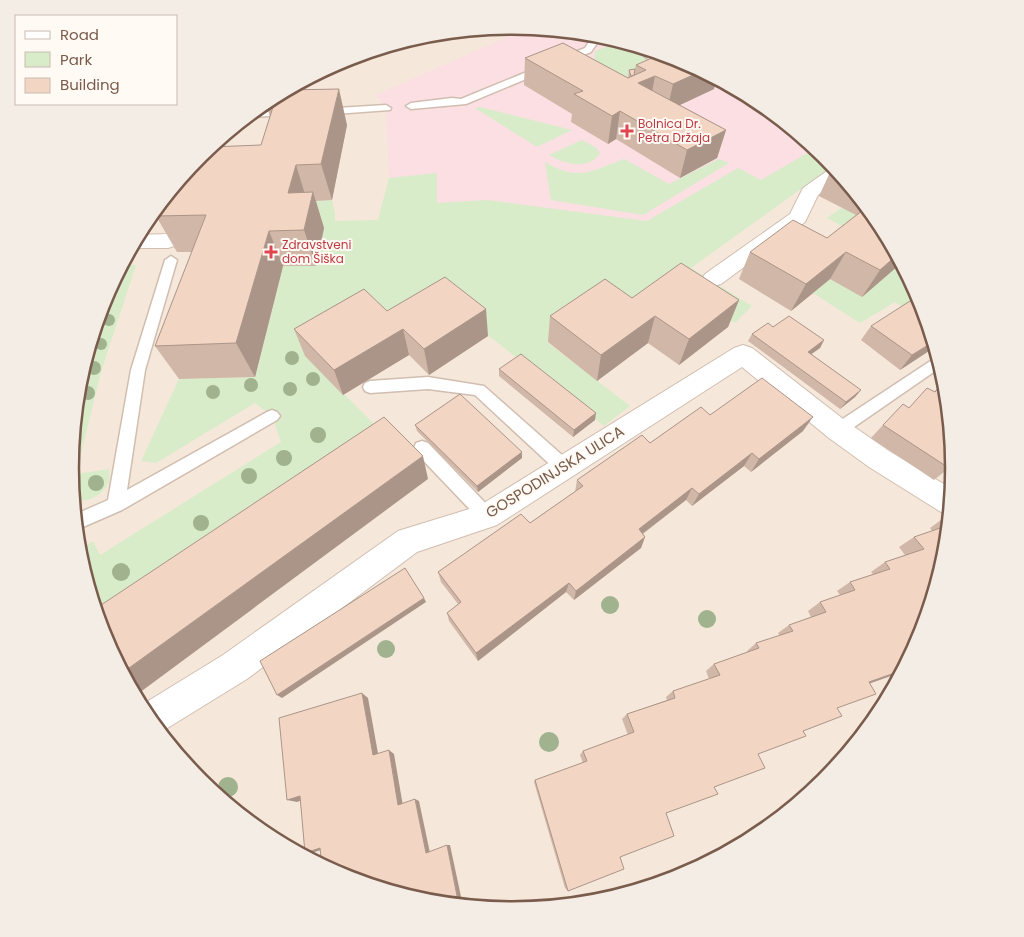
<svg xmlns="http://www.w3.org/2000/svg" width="1024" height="937" font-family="Poppins,sans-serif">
<rect width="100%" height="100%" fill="#fdf6ec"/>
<circle fill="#f5e8da" cx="512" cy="469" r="441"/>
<polygon fill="#fbdfe3" points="527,28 599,35 682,60 758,101 825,156 833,166 686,271 356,305 389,178 386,109 376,95"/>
<g fill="#d8ecc9">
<polygon points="616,43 649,60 628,78 615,78 594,66 595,51"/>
<polygon points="480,107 572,130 537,147 475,108"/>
<path d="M582 140 595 147 600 153C589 171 564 164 549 155Z"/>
<polygon points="809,152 830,162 833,166 691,268 752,306 735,323 673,291 548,343 630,406 604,426 448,304 306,356 391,441 103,637 78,550 93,541 100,555 281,442 272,416 255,403 156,463 141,461 179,379 255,377 283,266 316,265 323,231 307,201 332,200 335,213 335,221 378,220 389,178 437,173 437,203 488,200 647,221 738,168 761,180"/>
<path d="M624 159 669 184 719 159 729 163 643 215 551 200 545 162C579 182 591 171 624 159Z"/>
<polygon points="841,208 874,216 880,223 921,300 928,324 895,302 860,323 813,293 830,279 853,232 827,218"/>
<path d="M122 265H136L101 372 76 474 109 469C109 473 110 478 109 481 105 495 85 504 73 500L70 468 73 434 88 366 117 275Z"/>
</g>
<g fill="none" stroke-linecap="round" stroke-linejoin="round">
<g stroke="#d1beb0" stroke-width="3">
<g id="lane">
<polygon points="594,34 602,36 591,52 466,104 411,109 406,106 411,103 452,98 461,99 585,48"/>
<path d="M618 41C634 46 659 49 663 68L656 77 653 78 648 75 653 68V63L641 53 619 44Z"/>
<polygon points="386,105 391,108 390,110 321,115 316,112 321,109"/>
<polygon points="289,110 293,111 293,115 246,117 253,112"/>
<polygon points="171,256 177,260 145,370 127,490 267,412 272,410 277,412 280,416 277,420 122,510 76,530 74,515 108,500 131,370 165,260"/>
<polygon points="938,356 941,367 844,434 838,436 832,434 830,430 832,426"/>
<polygon points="428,377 484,386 570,462 572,467 570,472 564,474 558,472 475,395 428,389 370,393 365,391 363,387 365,383 370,381"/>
<polygon points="422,441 428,443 493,511 496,516 493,521 487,524 481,521 416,453 414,448 416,443"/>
</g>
</g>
<g stroke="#d1beb0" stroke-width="2">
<g id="street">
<polygon points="834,166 842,177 818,195 805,222 721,284 713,286 705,284 702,279 705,274 790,214 803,188"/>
<polygon points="184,229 191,231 194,236 191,241 168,248 131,248 138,235 167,234"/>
<polygon points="743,345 752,348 847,422 889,451 952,489 950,515 941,512 869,467 829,438 742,367 497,525 417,552 247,679 161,732 160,733 140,706 223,655 398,531 479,506 734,348"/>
</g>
</g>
<use href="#lane" fill="#fff" fill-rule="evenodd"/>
<use href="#street" fill="#fff" fill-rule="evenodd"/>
</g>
<g fill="#a0b28e">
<circle cx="109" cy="320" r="6"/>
<circle cx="101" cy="344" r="6"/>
<circle cx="292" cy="358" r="7"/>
<circle cx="94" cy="368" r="7"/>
<circle cx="313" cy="379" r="7"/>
<circle cx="251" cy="385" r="7"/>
<circle cx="290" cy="389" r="7"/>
<circle cx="213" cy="392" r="7"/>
<circle cx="88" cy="393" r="7"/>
<circle cx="318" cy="435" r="8"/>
<circle cx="284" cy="458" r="8"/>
<circle cx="249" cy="476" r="8"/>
<circle cx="96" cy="483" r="8"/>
<circle cx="201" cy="523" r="8"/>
<circle cx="121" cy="572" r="9"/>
<circle cx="610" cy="605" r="9"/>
<circle cx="707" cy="619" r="9"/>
<circle cx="386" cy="649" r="9"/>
<circle cx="549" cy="742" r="10"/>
<circle cx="228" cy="787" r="10"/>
</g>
<g fill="#d1b7a8">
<polygon points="525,58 628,78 629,70 635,69 636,65 714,89 680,105 726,130 717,158 680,178 616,139 608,144 571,122 572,114 524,85"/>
<polygon points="270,99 347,125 332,200 316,201 324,228 316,266 283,266 255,377 179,379 155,346 192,252 177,252 156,216 261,145 270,117 267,107"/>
<polygon points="834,167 880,223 901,262 899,265 862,297 830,279 791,311 739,279 750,252 827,238 856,215 819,196 832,168"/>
<polygon points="632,298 739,300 728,327 679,365 648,343 597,381 548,342 550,316"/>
<polygon points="387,311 488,336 429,375 409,355 343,395 305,356 294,329"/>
<polygon points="924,311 935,347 900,370 861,340 871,326"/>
<polygon points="773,327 824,340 820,348 811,354 861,390 855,397 840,409 748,341 752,334"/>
<polygon points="499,369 595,420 573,437 499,376"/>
<polygon points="945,380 949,468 934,480 871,438 883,425 934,392"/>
<polygon points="710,415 803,431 751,472 744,466 692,506 686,500 643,534 645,537 641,548 574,600 566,592 478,661 449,621 447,613 458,604 441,582 438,572 530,523 575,492 577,480 650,443"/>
<polygon points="415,425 522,458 478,492 417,431"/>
<polygon points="950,516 946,555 920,638 909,659 902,661 903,670 869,683 838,708 803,731 758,754 714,787 666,813 620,857 568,891 565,888 534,782 535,780 583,763 580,755 583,751 628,735 622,719 627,714 667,700 666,697 673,691 709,679 706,671 714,664 747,652 747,651 756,643 780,636 778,633 789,625 811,617 808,611 820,602 840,595 837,591 850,582 873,574 871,572 885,562 905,555 899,547 914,537 932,531 930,528 945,517"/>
<polygon points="482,900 483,908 466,906"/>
</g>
<g fill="#aa9588">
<polygon points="700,70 716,79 714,89 667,111 673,84"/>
<polygon points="655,76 650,103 638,83"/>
<polygon points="339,89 347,125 332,200 321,164"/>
<polygon points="620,111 616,139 608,144 612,116"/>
<polygon points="726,130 717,158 680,178 687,150"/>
<polygon points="296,165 307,201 288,193"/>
<polygon points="313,192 324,228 316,266 304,230"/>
<polygon points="269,231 283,266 255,377 236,343"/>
<polygon points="846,252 830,279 791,311 806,284"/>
<polygon points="897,255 901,262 899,265 862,297 880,270"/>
<polygon points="739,300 728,327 679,365 689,339"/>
<polygon points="486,309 488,336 429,375 424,349"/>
<polygon points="655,316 648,343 597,381 601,355"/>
<polygon points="403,329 409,355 343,395 334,370"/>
<polygon points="824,340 820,348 803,360 808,352"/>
<polygon points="933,342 935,347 900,370 912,355"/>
<polygon points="861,390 855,397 840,409 846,402"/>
<polygon points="596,413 595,420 573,437 574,430"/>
<polygon points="813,417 803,431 751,472 759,459"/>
<polygon points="522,452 522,458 478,492 477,486"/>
<polygon points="752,453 744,466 692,506 699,494"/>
<polygon points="423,456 428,479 135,696 122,673"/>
<polygon points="692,488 686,500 634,540 639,529"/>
<polygon points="645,537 641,548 574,600 576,591"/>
<polygon points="569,583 566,592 478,661 476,653"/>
<polygon points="424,598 426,602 282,698 277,695"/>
<polygon points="910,657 909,659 885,667 901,660"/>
<polygon points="903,670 891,676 854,689 869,682"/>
<polygon points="362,693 368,698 379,759 373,755"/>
<polygon points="389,750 394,754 403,806 398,805"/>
<polygon points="300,796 310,797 297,802 287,800"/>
<polygon points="415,799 419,801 430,853 426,853"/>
<polygon points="447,845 450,845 463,906 459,906"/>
<polygon points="329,847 315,852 305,853 320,848"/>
<polygon points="482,900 483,908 481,908 480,904"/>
</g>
<g fill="#f3d5c3" stroke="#aa9588">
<polygon points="563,43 628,78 646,70 636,65 661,54 682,60 702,71 673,84 655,76 638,83 726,130 687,150 620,111 612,116 574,94 583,91 525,58"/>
<polygon points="635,69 634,75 631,76 629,70"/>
<polygon points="339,89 321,164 296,165 288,193 313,192 304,230 269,231 236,343 155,346 206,215 156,216 165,198 187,170 190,170 193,163 199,156 211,147 261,145 273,107 267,107 270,99 286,90"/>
<polygon points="863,210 874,215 880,223 897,255 880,270 846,252 806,284 750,252 793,220 827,238"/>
<polygon points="681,263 739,300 689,339 655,316 601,355 550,316 605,279 632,298"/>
<polygon points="445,277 486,309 424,349 403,329 334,370 294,329 364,289 387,311"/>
<polygon points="910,301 924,311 933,342 912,355 871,326"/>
<polygon points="789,316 824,340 808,352 861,390 846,402 752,334 768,323 773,327"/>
<polygon points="521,354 596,413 574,430 499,369"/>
<polygon points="762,378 813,417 759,459 752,453 699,494 692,488 639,529 645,537 576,591 569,583 476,653 447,613 461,602 438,572 521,514 530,523 583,486 577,480 642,435 650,443 701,407 710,415"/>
<polygon points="945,380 954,462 949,468 883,425 903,404 909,408 927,388 935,392"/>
<polygon points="460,394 522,452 477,486 415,425"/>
<polygon points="384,417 423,456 122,673 103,637 95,609"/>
<polygon points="950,516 949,522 945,517"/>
<polygon points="949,525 946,555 920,638 910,657 901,660 905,666 903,670 869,682 876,694 837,708 842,716 803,731 806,736 758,754 765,768 714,787 718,794 666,813 674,836 620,857 624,869 568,891 535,780 587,761 583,751 634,732 627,714 675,698 673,691 720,675 714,664 759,648 756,643 793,631 789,625 826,612 820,602 855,590 850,582 890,569 885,562 924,549 914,537"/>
<polygon points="405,568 424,598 277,695 260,661"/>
<polygon points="362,693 373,755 389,750 398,805 415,799 426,853 447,845 459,906 425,902 342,877 322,866 320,848 305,853 300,796 287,800 279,718"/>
<polygon points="480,904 481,908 472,907"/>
</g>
<g fill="#e0444e" stroke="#fffaf3" stroke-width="2">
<path d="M624.5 123.5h5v5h5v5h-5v5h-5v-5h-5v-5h5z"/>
<path d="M268.5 244.5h5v5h5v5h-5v5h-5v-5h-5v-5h5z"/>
</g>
<g text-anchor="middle" stroke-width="4" stroke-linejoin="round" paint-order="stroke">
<g font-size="12" fill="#be3a42" stroke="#fffaf3" text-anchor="start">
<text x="638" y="128">Bolnica Dr.<tspan x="638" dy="14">Petra Držaja</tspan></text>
<text x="282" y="249">Zdravstveni<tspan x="282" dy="14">dom Šiška</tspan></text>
</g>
<g font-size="15" fill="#7a5c4d" stroke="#fffaf3">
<text transform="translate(555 472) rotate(-32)" y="5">GOSPODINJSKA ULICA</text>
</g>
</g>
<path d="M0 0H1024V937H0ZM79 468a433 433 0 1 1 866 0a433 433 0 1 1-866 0Z" fill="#f4ede6" fill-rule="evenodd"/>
<path fill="none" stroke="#7a5c4d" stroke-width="2.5" d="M79 468a433 433 0 1 1 866 0a433 433 0 1 1-866 0Z"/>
<rect x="15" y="15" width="162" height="90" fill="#fffaf3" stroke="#cabbb1"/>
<rect x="25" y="31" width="25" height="8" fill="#ffffff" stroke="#cabbb1"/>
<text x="60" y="40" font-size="15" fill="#7a5c4d">Road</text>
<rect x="25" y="52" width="25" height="15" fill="#d8ecc9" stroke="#cabbb1"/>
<text x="60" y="65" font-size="15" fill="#7a5c4d">Park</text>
<rect x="25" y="78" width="25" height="15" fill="#f3d5c3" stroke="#cabbb1"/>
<text x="60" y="90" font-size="15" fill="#7a5c4d">Building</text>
</svg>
